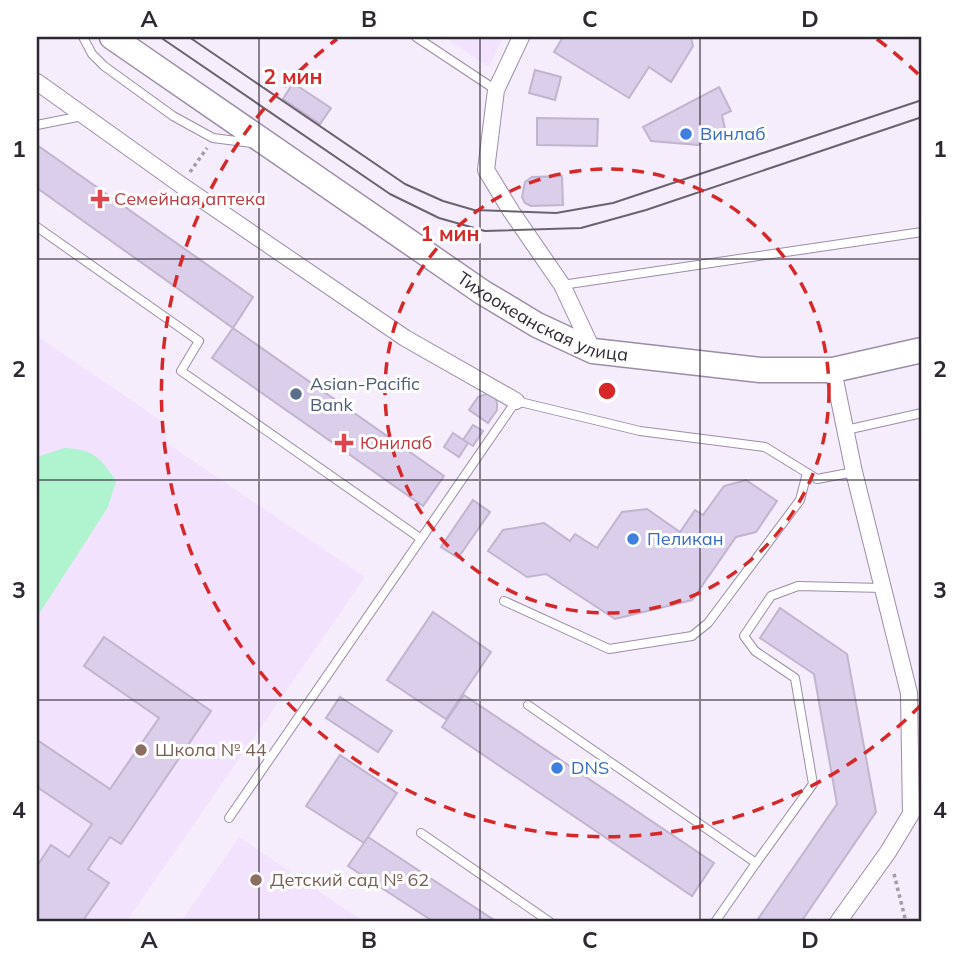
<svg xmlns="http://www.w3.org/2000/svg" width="959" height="959" font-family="Mulish,sans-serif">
<rect width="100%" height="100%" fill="#f5ecfc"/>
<g fill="#f2e2fd">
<polygon points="444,37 503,37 489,67"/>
<polygon points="37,336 163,422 168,444 365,577 126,922 37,922"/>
<polygon points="239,837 364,922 181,922"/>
</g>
<path fill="#aff4cf" d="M64 448C93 449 100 457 116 481L108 507 37 617V461L40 456Z"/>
<g fill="#dbceea" stroke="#c0b4cf" stroke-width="2">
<polygon points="563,37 691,37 693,46 671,82 649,67 629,98 554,52"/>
<polygon points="535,70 561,77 555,100 529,93"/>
<polygon points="293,83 331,108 320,124 283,99"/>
<polygon points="719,87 731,111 722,115 725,129 698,145 651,141 643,127"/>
<polygon points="537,118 598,119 597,146 537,145"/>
<polygon points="37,145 253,297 233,328 37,188"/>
<polygon points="562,176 563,205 531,206 525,203 522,197 525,182 532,177"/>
<polygon points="233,328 444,476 423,506 212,358"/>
<polygon points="489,393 496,397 497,404 497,410 488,423 469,410 478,397"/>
<polygon points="473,425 483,431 473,446 463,440"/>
<polygon points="453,433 468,443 459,457 444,447"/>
<polygon points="746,480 777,501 756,532 736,537 692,600 615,619 546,574 527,577 488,551 503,530 544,523 570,541 575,534 597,548 622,512 647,509 680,532 695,510 703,515 724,486"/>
<polygon points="473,500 490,512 458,558 441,547"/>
<polygon points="780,608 847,654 876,812 801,922 756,922 837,804 814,674 760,638"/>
<polygon points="433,612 491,652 446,719 387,680"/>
<polygon points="104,637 211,711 121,844 110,837 88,869 109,883 82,922 37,922 37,866 51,845 69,857 92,824 37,787 37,740 110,789 159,718 84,666"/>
<polygon points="464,695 714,863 692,896 442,727"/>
<polygon points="340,697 392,731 378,752 326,718"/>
<polygon points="340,755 397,793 364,843 306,806"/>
<polygon points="368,837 497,922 434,922 348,866"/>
</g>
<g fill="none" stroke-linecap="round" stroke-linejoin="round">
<g stroke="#9c8da6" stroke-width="10">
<g id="service">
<polyline points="83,37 92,54 104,66 173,116 213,138 252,143"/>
<polyline points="416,37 496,90"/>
<polyline points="37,125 82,116"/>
<polyline points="37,227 199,341 181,371 420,538"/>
<polyline points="562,285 922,232"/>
<polyline points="846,430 922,413"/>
<polyline points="504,601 609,649 692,636 708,623 800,500 807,473"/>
<polyline points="528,705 756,863 715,922"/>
<polyline points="229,818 516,401 640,431 765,447 817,479 854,472"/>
<polyline points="421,833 550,922"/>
<polyline points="756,863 813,784 795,678 755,651 744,636 771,596 798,586 883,588"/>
</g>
</g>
<g stroke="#9c8da6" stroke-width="18">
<g id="minor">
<polyline points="521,37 496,90 486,170 511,211 562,285 593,351"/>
<polyline points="37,82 181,185 405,338 516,401"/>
<polyline points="833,370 854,472 909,693 911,814 888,852 838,922"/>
</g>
</g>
<g stroke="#9c8da6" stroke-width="27">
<g id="primary">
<path id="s1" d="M112 37 482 292 537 325 593 351 760 370H833L922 350"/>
</g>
</g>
<g stroke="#a39ba9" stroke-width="3.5" stroke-dasharray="3.5 3.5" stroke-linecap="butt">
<polyline points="190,172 207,148"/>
<polyline points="894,874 906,922"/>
</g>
<use href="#service" stroke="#fff" stroke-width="8"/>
<use href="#minor" stroke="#fff" stroke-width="16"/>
<use href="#primary" stroke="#fff" stroke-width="24"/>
<g stroke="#6a636e" stroke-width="2">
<polyline points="160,37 390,194 439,218 485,231 581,228 646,210 922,117"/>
<polyline points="189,37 405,184 443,201 474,210 556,213 613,203 922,100"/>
</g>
</g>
<path fill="none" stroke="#2e2832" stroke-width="2" stroke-opacity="0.55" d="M259 37V922M480 37V922M700 37V922M37 259H922M37 480H922M37 700H922"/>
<g fill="none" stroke="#d62828" stroke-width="3.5" stroke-dasharray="12 9">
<circle cx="607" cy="391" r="222"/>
<path d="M921 705A444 444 0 1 1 337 39M877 39A444 444 0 0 1 921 77"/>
</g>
<g fill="#3f7fe0" stroke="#fff" stroke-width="2.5">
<circle cx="686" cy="134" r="7"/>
<circle cx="633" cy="539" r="7"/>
<circle cx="557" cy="768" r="7"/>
</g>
<g fill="#e0444e" stroke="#fff" stroke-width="2.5">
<path d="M96.5 188.5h7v7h7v7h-7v7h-7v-7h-7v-7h7z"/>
<path d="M340.5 432.5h7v7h7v7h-7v7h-7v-7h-7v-7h7z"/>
</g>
<circle fill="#5c6f8a" stroke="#fff" stroke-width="2.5" cx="296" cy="394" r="7"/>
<g fill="#8d6e63" stroke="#fff" stroke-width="2.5">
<circle cx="141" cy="750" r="7"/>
<circle cx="256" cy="880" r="7"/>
</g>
<g text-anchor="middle" stroke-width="6" stroke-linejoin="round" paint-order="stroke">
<g font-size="18" fill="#366cbe" stroke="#fff" text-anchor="start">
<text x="700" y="140">Винлаб</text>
<text x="647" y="545">Пеликан</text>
<text x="571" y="774">DNS</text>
</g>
<g font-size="18" fill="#be3a42" stroke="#fff" text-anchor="start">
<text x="114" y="205">Семейная аптека</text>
<text x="360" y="449">Юнилаб</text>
</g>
<g font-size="18" fill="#2e2832" stroke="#fff">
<text dy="6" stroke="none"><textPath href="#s1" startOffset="516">Тихоокеанская улица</textPath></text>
</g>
<g font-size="18" fill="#4e5e75" stroke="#fff" text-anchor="start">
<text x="310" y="390">Asian-Pacific<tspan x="310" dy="21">Bank</tspan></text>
</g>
<g font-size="18" fill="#785e54" stroke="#fff" text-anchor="start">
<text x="155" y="756">Школа № 44</text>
<text x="270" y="886">Детский сад № 62</text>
</g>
</g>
<circle cx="607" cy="391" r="10" fill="#d62828" stroke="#fff" stroke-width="3.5"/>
<g font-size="21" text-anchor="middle" font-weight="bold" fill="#d62828" stroke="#fff" stroke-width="6" stroke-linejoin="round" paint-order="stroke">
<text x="293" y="84">2 мин</text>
<text x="450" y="241">1 мин</text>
</g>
<rect width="959" height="959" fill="none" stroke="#ffffff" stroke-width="77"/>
<rect x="38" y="38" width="882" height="882" fill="none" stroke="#2e2832" stroke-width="2.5"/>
<g font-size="23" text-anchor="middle" font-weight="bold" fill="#2e2832">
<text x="149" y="27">A</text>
<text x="369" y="27">B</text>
<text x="590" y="27">C</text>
<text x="810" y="27">D</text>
<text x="19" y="157">1</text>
<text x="940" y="157">1</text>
<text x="19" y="377">2</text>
<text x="940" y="377">2</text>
<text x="19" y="598">3</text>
<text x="940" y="598">3</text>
<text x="19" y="818">4</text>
<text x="940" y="818">4</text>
<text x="149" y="948">A</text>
<text x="369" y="948">B</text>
<text x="590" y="948">C</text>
<text x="810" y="948">D</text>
</g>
</svg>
